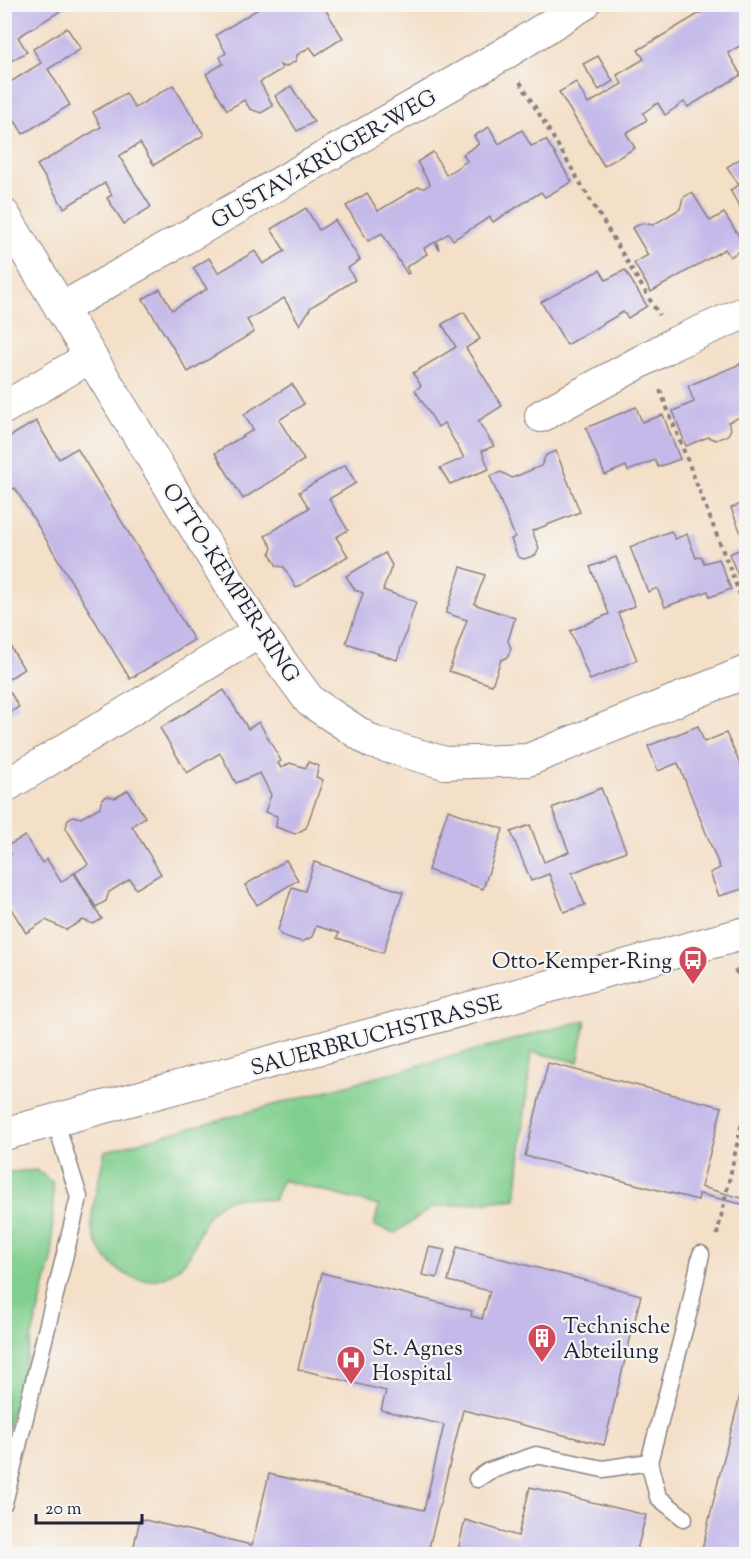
<svg xmlns="http://www.w3.org/2000/svg" width="751" height="1559" font-family="'Sorts Mill Goudy',serif">
<rect width="100%" height="100%" fill="#f6f6f2"/>
<filter id="ink" filterUnits="userSpaceOnUse"><feTurbulence type="fractalNoise" baseFrequency=".0167" numOctaves="2"/><feDisplacementMap in="SourceGraphic" scale="12" xChannelSelector="R" yChannelSelector="G"/><feConvolveMatrix kernelMatrix="1 2 1 2 8 2 1 2 1" color-interpolation-filters="sRGB"/></filter>
<filter id="wash" filterUnits="userSpaceOnUse"><feTurbulence type="fractalNoise" baseFrequency=".008" numOctaves="4" result="noise"/><feDisplacementMap in="SourceGraphic" scale="24" xChannelSelector="R" yChannelSelector="G"/><feGaussianBlur stdDeviation="1.35" result="paint"/><feColorMatrix in="noise" values="0 0 0 0 0 0 0 0 0 0 0 0 0 0 0 0 0 1.4 0 .05"/><feComposite in="paint" operator="in"/></filter>
<g filter="url(#wash)">
<rect width="100%" height="100%" fill="#f4dfc7"/>
<g fill="#81cf8e" stroke="#527864" stroke-width="1.5">
<path d="M586 1020 578 1062 531 1052 516 1199 433 1207 395 1233 374 1226 379 1206 282 1180 274 1200C257 1199 235 1193 220 1204 194 1222 201 1251 176 1270 142 1298 99 1265 92 1228 89 1214 102 1168 105 1151Z"/>
<polygon points="37,1170 53,1183 52,1259 5,1440 5,1184 9,1172"/>
</g>
<g id="blocks">
<g fill="#c4b9e9">
<polygon points="4,4 72,4 18,37 27,52 4,65"/>
<polygon points="266,4 322,4 343,38 316,55 310,47 297,55 296,61 285,67 280,65 282,69 260,82 273,106 261,113 250,109 244,100 227,110 206,74 223,64 220,57 226,53 216,35"/>
<polygon points="697,4 746,4 746,42 728,53 741,75 688,107 684,102 665,115 658,103 643,113 647,120 626,133 635,148 604,166 559,92 576,82 588,104 622,84 617,75 644,59 638,50 702,12"/>
<polygon points="67,28 81,49 48,69 70,105 23,134 4,103 4,86 41,63 33,49"/>
<polygon points="598,56 613,81 599,90 583,64"/>
<polygon points="173,85 204,135 154,165 140,143 119,156 151,207 124,224 107,198 112,195 105,183 64,208 37,165 101,127 93,112 126,93 135,108"/>
<polygon points="291,86 314,122 297,131 275,96"/>
<polygon points="489,127 499,144 522,130 531,146 546,140 572,182 545,197 541,192 493,222 490,217 453,240 449,233 437,241 439,250 435,242 424,248 427,254 406,267 409,273 407,274 382,233 368,241 346,206 367,193 378,211 418,187 424,188 430,184 417,162 433,152 446,175 467,161 463,154 479,144 474,136"/>
<polygon points="746,155 746,218 730,190 739,185 727,167"/>
<polygon points="692,192 710,221 724,213 746,247 730,257 725,249 651,292 634,263 648,255 632,228 642,223 653,225 680,209 683,198"/>
<polygon points="306,208 319,230 335,220 360,260 348,268 355,280 311,307 300,325 284,298 247,320 254,332 188,372 143,299 160,289 172,310 207,289 193,268 209,258 218,273 255,251 263,264 285,251 271,229"/>
<polygon points="600,270 606,280 625,270 647,306 628,318 623,312 567,345 541,302"/>
<polygon points="464,312 480,339 466,348 502,406 478,421 494,446 482,451 489,469 450,484 440,468 464,458 444,423 438,427 415,390 421,386 413,373 456,347 442,324"/>
<polygon points="740,364 746,381 746,415 728,422 731,429 728,435 716,440 708,437 686,446 673,411 694,402 688,386"/>
<polygon points="292,384 304,404 279,420 304,460 243,499 215,453 253,430 244,414"/>
<polygon points="636,407 642,422 663,415 680,459 658,467 655,460 628,471 626,466 605,475 586,428"/>
<polygon points="36,421 59,459 77,448 194,640 130,679 15,488 4,494 4,440"/>
<polygon points="556,451 580,512 532,531 539,548 536,555 524,559 518,557 511,539 515,537 490,476 501,472 512,478 541,466 546,455"/>
<polygon points="345,465 356,483 329,499 348,530 336,537 348,556 296,588 284,567 277,566 270,554 272,547 265,536 309,508 299,492"/>
<polygon points="746,502 746,546 731,508"/>
<polygon points="671,531 675,539 687,534 696,558 701,556 704,563 719,559 731,589 710,597 708,591 665,607 657,588 648,592 630,547"/>
<polygon points="746,547 746,589 744,590 729,554"/>
<polygon points="385,553 392,565 383,590 416,602 397,660 346,643 363,593 355,590 346,576"/>
<polygon points="616,557 635,606 618,613 637,660 590,680 570,631 609,614 590,567"/>
<polygon points="461,567 485,575 474,604 515,618 508,641 511,648 508,657 501,660 492,685 449,671 467,620 446,613"/>
<polygon points="4,636 24,669 4,682"/>
<polygon points="4,682 19,707 4,716"/>
<polygon points="224,690 248,729 259,722 281,761 278,763 281,768 290,763 306,768 308,762 319,766 316,777 323,780 306,828 295,834 276,827 277,816 265,812 271,795 260,773 236,783 220,753 187,773 160,728"/>
<polygon points="698,726 704,742 726,733 746,777 746,888 719,896 710,873 720,868 678,763 658,771 648,746"/>
<polygon points="601,788 626,851 572,873 585,905 564,912 549,874 531,881 511,832 530,825 544,862 569,852 552,808"/>
<polygon points="128,790 145,817 132,826 161,874 136,889 130,879 109,892 106,901 96,907 75,873 88,864 66,828 68,819 73,816 81,818 100,807 102,799 107,796 115,798"/>
<polygon points="448,810 503,829 483,889 428,870"/>
<polygon points="25,836 42,863 47,859 61,882 74,873 102,919 93,924 83,920 66,930 46,920 26,933 4,897 4,858 11,854 7,846"/>
<polygon points="286,860 298,880 257,905 245,885"/>
<polygon points="314,862 403,892 383,953 337,938 339,933 316,926 312,937 302,942 281,935 278,930 292,887 305,891"/>
<polygon points="548,1063 722,1107 701,1187 746,1199 746,1205 699,1194 698,1200 525,1156"/>
<polygon points="429,1247 445,1250 437,1278 422,1275"/>
<polygon points="457,1247 641,1295 604,1445 463,1410 428,1552 435,1554 132,1554 140,1519 252,1545 269,1474 424,1510 444,1425 381,1410 386,1391 298,1369 322,1273 472,1311 471,1316 482,1319 490,1291 448,1281"/>
<polygon points="746,1373 746,1554 701,1554 721,1469"/>
<polygon points="530,1487 646,1515 636,1554 457,1554 465,1520 518,1536"/>
</g>
</g>
</g>
<g filter="url(#ink)">
<use href="#blocks" fill-opacity="0" stroke="#8b8081" stroke-width="1.5"/>
<g fill="none" stroke-linecap="round" stroke-linejoin="round">
<g stroke="#8b8081" stroke-width="19">
<g id="service">
<polyline points="649,1462 658,1497 684,1518"/>
<polyline points="477,1479 489,1471 536,1455 603,1469 649,1462 689,1311 701,1254"/>
<polyline points="4,1503 79,1197 55,1120"/>
</g>
</g>
<g stroke="#8b8081" stroke-width="34">
<g id="minor">
<polyline points="4,215 259,632 310,701 372,742 445,763 528,760 746,672"/>
<polyline points="61,309 504,54 584,4"/>
<polyline points="4,408 90,357"/>
<polyline points="541,416 675,343 746,312"/>
<polyline points="4,787 259,632"/>
<polyline points="4,1134 746,933"/>
</g>
</g>
<g stroke="#8b8081" stroke-width="4" stroke-dasharray="4.5 4.5" stroke-linecap="butt">
<polyline points="520,82 659,315"/>
<polyline points="660,390 746,610"/>
<polyline points="735,970 746,987"/>
<polyline points="717,1235 746,1104"/>
</g>
<use href="#service" stroke="#fff" stroke-width="16"/>
<use href="#minor" stroke="#fff" stroke-width="32"/>
</g>
</g>
<defs>
<g id="bus-pin" transform="scale(1.5)"><path d="M0 17L-7.5 6A9.5 9.5 0 1 1 7.5 6Z" fill="#d1495b" stroke="#f6f6f2"/><path d="M-5-6H5V4H4V6H2V4H-2V6H-4V4H-5ZM-3.5-4V0h7V-4ZM-3.5 1.2v1.5H-2V1.2ZM2 1.2v1.5H3.5V1.2Z" fill="#fff"/></g>
<g id="building-pin" transform="scale(1.5)"><path d="M0 17L-7.5 6A9.5 9.5 0 1 1 7.5 6Z" fill="#d1495b" stroke="#f6f6f2"/><path d="M-4-6H4V6H1V3H-1V6H-4ZM-2.5-4.3h1.7v1.8h-1.7ZM.8-4.3h1.7v1.8H.8ZM-2.5-1h1.7V.8h-1.7ZM.8-1h1.7V.8H.8Z" fill="#fff"/></g>
<g id="hospital-pin" transform="scale(1.5)"><path d="M0 17L-7.5 6A9.5 9.5 0 1 1 7.5 6Z" fill="#d1495b" stroke="#f6f6f2"/><path d="M-5-5h3v3.5h4V-5h3V5h-3V1.5h-4V5h-3Z" fill="#fff"/></g>
</defs>
<g fill-rule="evenodd">
<use href="#bus-pin" x="693" y="960"/>
<use href="#building-pin" x="542" y="1338"/>
<use href="#hospital-pin" x="351" y="1360"/>
</g>
<g text-anchor="middle" stroke-width="4.5" stroke-linejoin="round" paint-order="stroke">
<g font-size="22" fill="#22223b" stroke="#f6f6f2">
<text transform="translate(323 158) rotate(-30)" y="8">GUSTAV-KRÜGER-WEG</text>
<text transform="translate(232 582) rotate(57)" y="8">OTTO-KEMPER-RING</text>
<text transform="translate(376 1034) rotate(-15)" y="8">SAUERBRUCHSTRASSE</text>
</g>
<g font-size="22" fill="#22223b" stroke="#f6f6f2" text-anchor="start">
<text x="672" y="968" text-anchor="end">Otto-Kemper-Ring</text>
<text x="563" y="1333">Technische<tspan x="563" dy="25">Abteilung</tspan></text>
<text x="372" y="1355">St. Agnes<tspan x="372" dy="25">Hospital</tspan></text>
</g>
</g>
<rect width="751" height="1559" fill="none" stroke="#f6f6f2" stroke-width="24"/>
<path d="M36 1514v9h106v-9" fill="none" stroke="#22223b" stroke-width="3"/>
<text x="45" y="1514" font-size="18" fill="#22223b" stroke="#f6f6f2" stroke-width="4.5" paint-order="stroke">20 m</text>
</svg>
